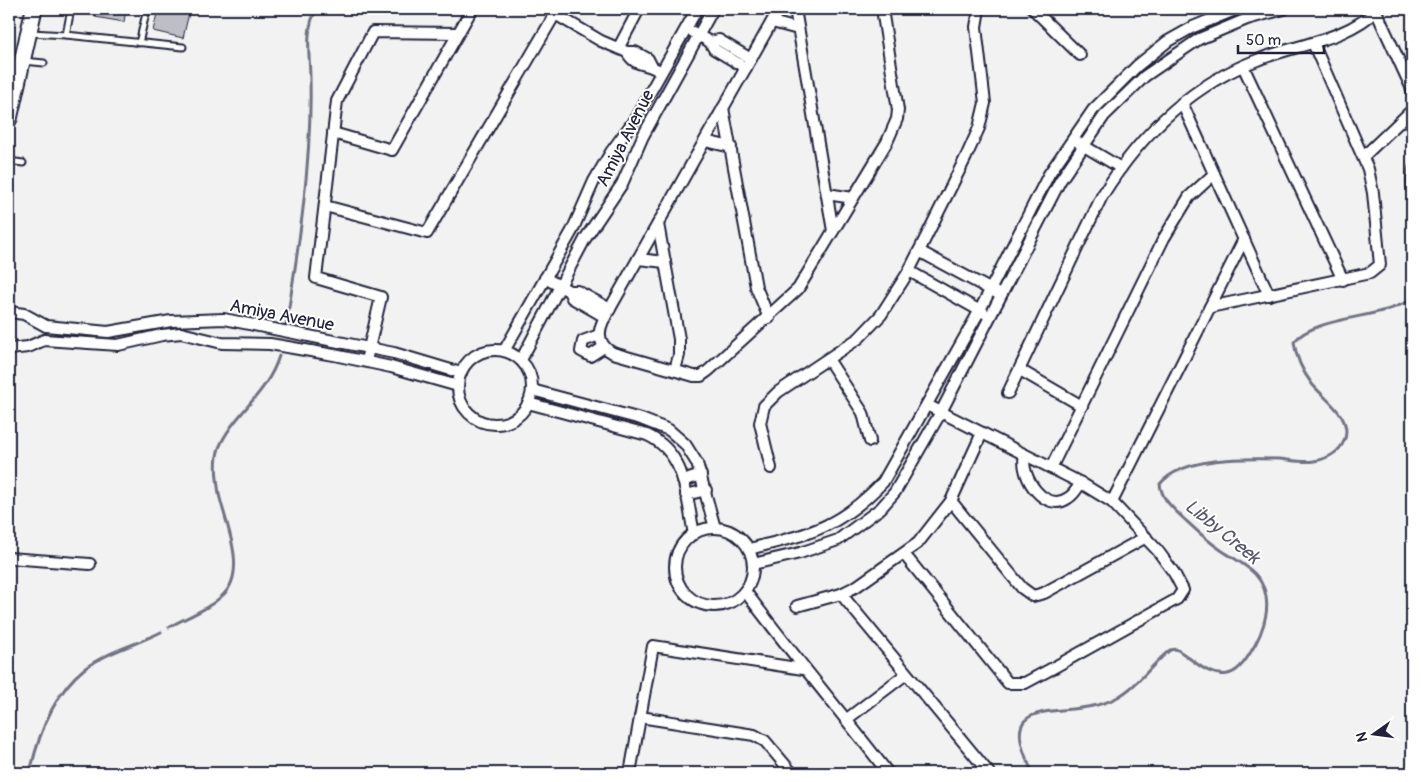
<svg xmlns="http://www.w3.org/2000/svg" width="1421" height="782" font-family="Pangolin,sans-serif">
<rect width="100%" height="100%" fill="#f2f2f3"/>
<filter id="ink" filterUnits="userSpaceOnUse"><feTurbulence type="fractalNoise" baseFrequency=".02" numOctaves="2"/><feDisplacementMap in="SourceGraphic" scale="10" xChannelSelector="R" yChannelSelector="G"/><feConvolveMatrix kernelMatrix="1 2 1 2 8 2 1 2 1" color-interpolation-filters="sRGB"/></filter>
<g filter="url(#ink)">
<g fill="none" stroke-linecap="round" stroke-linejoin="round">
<g stroke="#727282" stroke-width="3">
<path d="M388 9C399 14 410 16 420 9"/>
<path d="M1412 160C1403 176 1406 190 1412 206"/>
<path d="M286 326C299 246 312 160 310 79 310 57 304 28 317 9"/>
<path d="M169 627C187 617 207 610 222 596 249 572 225 523 219 494 217 479 214 463 219 448 233 414 267 395 279 356"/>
<path d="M30 773C38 736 54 693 84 669 106 652 136 645 161 632"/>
<path d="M1033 773C989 687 1068 724 1116 698 1137 687 1151 665 1170 650L1176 649C1190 657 1203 672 1219 674 1233 677 1242 666 1249 655 1264 632 1277 598 1255 574 1245 564 1233 558 1221 550 1207 541 1195 529 1183 518 1172 507 1162 500 1160 484 1183 456 1246 458 1280 459 1291 460 1303 463 1314 461 1326 459 1339 453 1344 441 1354 417 1324 399 1312 384 1303 372 1296 358 1294 342 1308 322 1359 318 1382 311 1393 309 1402 304 1412 300"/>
</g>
</g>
<g fill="#bebec6" stroke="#22223b">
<polygon points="96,9 126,9 124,22 95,17"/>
<polygon points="158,9 190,9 183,38 153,31"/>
</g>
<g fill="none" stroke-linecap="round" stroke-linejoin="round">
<g stroke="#22223b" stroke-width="9">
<g id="service">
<polyline points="31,33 66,35 183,47"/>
<polyline points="66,35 71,9"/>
<polyline points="139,43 147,9"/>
<polyline points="24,61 44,63"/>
<polyline points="9,161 23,163"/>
</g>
</g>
<g stroke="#22223b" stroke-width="14">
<g id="minor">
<path d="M779 9 603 321C597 334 599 346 613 353L694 376H701L708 371 798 289 887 142 897 119 898 110 882 9"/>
<polyline points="795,9 833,231"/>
<polyline points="1033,9 1080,55"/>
<polyline points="1376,11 1412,89"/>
<polyline points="555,14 601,41 627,52 635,52 648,59 652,67"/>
<polyline points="772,22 798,29"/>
<polyline points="693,32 710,42 714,49 746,68"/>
<polyline points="710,42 719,40 751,59"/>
<polyline points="619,47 639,9"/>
<path d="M627 52C635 67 643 62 656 69"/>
<polyline points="1243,66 1343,280"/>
<polyline points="1182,103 1269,295"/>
<polyline points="723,108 756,287 769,318"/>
<polyline points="333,133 392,150 472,9"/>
<polyline points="705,141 731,147"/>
<polyline points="1079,143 1121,168"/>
<polyline points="1364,156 1412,110"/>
<polyline points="827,194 853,198"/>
<polyline points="325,206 427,233 558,9"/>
<polyline points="658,224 679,339 679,355 675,370"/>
<polyline points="919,251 995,292"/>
<polyline points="638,259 665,262"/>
<polyline points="909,271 984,313"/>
<polyline points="545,278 569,291 572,298 605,317"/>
<polyline points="569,291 577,291 610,309"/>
<polyline points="1210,307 1370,273 1380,265 1373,193 1368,169 1313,43"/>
<polyline points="9,312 24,314 46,326 108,332 171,321 224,319 394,353 461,373"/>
<polyline points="599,335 583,341 581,351 590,356 604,347"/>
<polyline points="9,349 28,347 44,340 118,345 162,335 181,333 222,343 270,344 334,355 391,367 458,386"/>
<circle cx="495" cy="387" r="37"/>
<polyline points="504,351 572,231 594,181 611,152 635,119 697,9"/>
<polyline points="828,359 863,413 870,441"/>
<polyline points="521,360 585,239 622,184 643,136 713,9"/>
<polyline points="366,361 381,297 316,278 337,101 373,32 458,33"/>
<polyline points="1020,370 1082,406"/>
<polyline points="532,390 641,419 669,430 685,444 697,463 715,528"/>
<path d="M1008 393 1102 196C1140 135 1191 84 1260 59 1299 44 1346 40 1378 9"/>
<path d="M528 403 647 435C686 453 686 495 694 534"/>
<path d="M1025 455C1019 477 1046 514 1068 498 1074 495 1077 488 1081 483"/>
<polyline points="771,468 760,423 764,406 778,392 859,338 881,315 909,271 966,157 979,128 985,103 976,27 979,9"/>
<polyline points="1051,468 1164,238 1189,197 1214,174"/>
<polyline points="683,481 701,475"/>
<polyline points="686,495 706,490"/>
<polyline points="951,501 1022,588 1033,596 1044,593 1146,537"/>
<polyline points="1112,502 1244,239"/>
<circle cx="714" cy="567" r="39"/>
<path d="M749 549C809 534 838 529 883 482L980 310 1049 174 1093 110 1137 66 1168 41 1193 27 1237 9"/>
<polyline points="904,554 1008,683 1025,683 1051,669 1177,599 1183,590 1174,573 1158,551 1112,502 1081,483 927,405"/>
<polyline points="9,558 90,564"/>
<polyline points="753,564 800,553 838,540 881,508 895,492 941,412 1060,181 1104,116 1145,76 1199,39 1247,19 1284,9"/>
<path d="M745 591C791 653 841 712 888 773"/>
<polyline points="841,594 989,773"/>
<polyline points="797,606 841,594 857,586 918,543 951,501 982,433"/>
<polyline points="640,717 754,735 765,741 792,773"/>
<polyline points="847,719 906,674"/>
<polyline points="630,773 653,646 803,669"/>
</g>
</g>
<g stroke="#22223b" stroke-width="19">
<polyline id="secondary" points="9,119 34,9"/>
</g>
<use href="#service" stroke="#fff" stroke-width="5"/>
<use href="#minor" stroke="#fff" stroke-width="10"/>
<use href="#secondary" stroke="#fff" stroke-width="15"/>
</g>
</g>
<g text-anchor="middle" stroke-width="4" stroke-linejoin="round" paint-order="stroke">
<g font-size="18" fill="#22223b" stroke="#fff">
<text transform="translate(625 138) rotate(-63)" y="6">Amiya Avenue</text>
<text transform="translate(282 315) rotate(11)" y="6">Amiya Avenue</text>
</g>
<g font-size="19" font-style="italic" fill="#58586b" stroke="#fff">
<text transform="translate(1223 531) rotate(39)" y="7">Libby Creek</text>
</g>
</g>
<rect width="1421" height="782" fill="none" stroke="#fff" stroke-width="30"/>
<rect x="15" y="15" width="1391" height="752" fill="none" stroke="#22223b" stroke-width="2" filter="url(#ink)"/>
<g transform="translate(1374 734) rotate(256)" stroke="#ffffff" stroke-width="4" paint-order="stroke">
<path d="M0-4L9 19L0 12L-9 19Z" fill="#22223b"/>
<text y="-8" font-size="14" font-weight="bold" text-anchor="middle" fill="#22223b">N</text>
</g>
<path d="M1238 45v8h86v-8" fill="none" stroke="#22223b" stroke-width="2.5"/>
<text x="1246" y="45" font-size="15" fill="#22223b" stroke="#ffffff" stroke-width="4" paint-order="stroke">50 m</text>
</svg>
